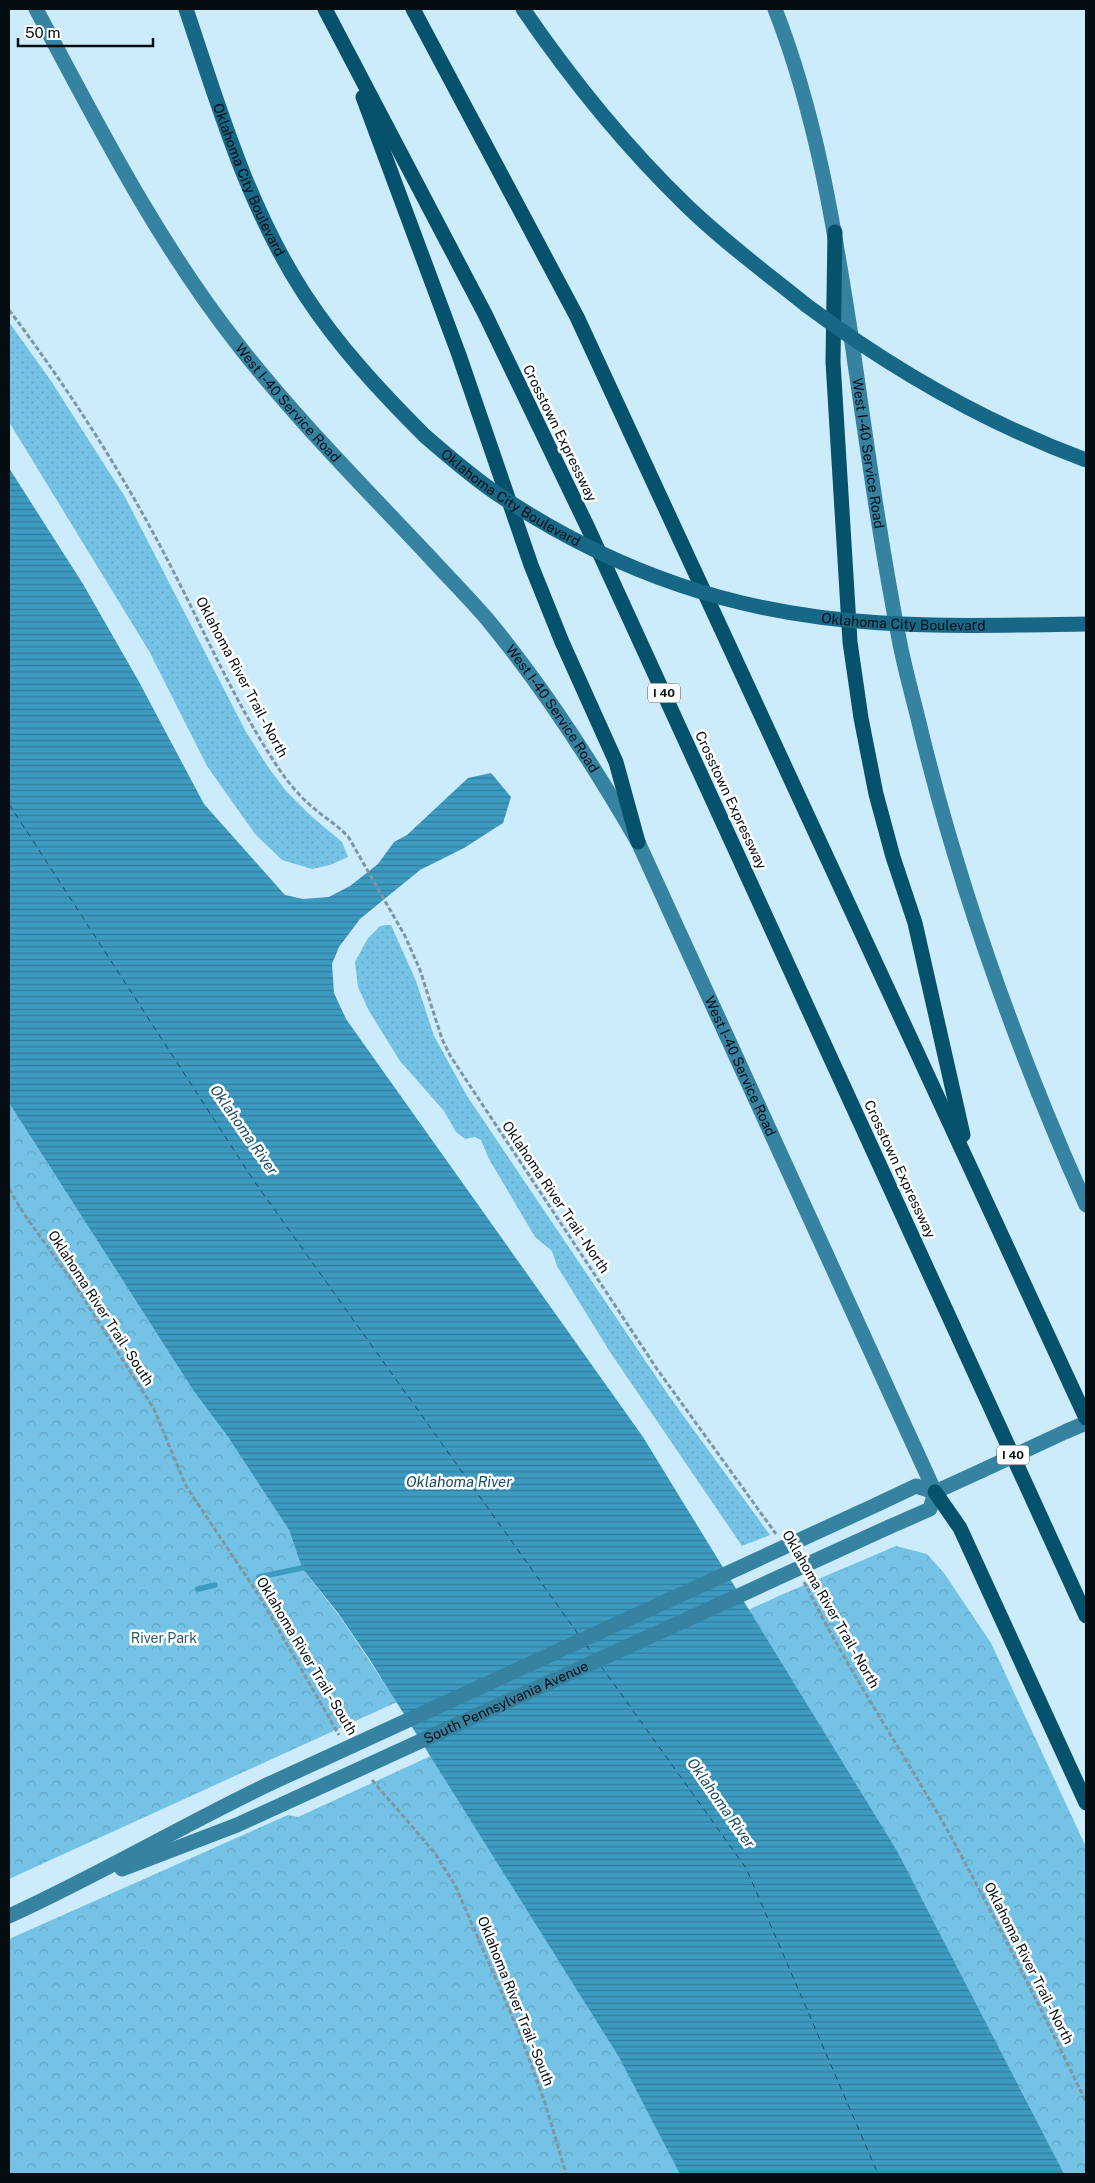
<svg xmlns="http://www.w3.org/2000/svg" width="1095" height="2183" font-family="'Public Sans',sans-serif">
<defs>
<pattern id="grass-dots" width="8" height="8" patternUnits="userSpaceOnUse" patternTransform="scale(1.25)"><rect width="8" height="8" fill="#74c2e5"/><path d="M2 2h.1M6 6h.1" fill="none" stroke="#63a6c3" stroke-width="1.8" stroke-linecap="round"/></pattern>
<pattern id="park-crowns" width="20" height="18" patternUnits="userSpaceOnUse" patternTransform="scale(1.25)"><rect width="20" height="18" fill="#74c2e5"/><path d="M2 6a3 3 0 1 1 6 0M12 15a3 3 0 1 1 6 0" fill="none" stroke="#63a6c3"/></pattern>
<pattern id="water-rules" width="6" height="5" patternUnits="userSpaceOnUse" patternTransform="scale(1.25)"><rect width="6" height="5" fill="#3d9ac1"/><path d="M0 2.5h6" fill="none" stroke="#317c9b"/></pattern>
</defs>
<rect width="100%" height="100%" fill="#ccecfb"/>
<g fill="url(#grass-dots)">
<polygon points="9,322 51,381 125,497 246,732 268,767 286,791 311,816 342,842 348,857 330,865 312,869 282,860 255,834 207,766 149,651 9,422"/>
<polygon points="387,925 391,925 416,981 434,1036 467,1096 669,1396 770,1535 742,1546 610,1352 557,1266 552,1251 535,1237 489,1159 481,1140 475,1137 465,1139 456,1132 444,1111 400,1061 369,1011 358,987 355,962 368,938 380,926"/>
</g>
<g fill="url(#park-crowns)">
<polygon points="9,1103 193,1390 228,1437 289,1530 302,1568 340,1617 397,1702 9,1879"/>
<polygon points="896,1546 927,1554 944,1573 991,1643 1086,1847 1086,2174 9,2174 9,1939 288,1815 298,1817 781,1595"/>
</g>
<polygon fill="url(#water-rules)" points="9,468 83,584 138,680 204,804 285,895 303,899 329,897 350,886 378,864 394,842 407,835 468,778 491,773 511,797 503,823 464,848 420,870 360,919 339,947 332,964 334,993 346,1019 643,1437 897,1851 1064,2174 680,2174 619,2057 370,1660 338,1613 302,1568 289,1530 228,1437 193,1390 9,1103"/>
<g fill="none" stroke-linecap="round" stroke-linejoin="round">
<g stroke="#3d9ac1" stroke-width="5.5">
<polyline points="259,1577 302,1568"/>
<polyline points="198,1589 215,1585"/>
</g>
<g stroke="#1b4e63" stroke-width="1" stroke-dasharray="6 5" stroke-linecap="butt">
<polyline points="9,804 254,1181 578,1634"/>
<polyline points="586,1645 593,1654"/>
<polyline points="601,1666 746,1868 878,2174"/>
</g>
<g stroke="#7f96a1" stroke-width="3" stroke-dasharray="5 2.5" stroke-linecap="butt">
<path d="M9 310C68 388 122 472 167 559 203 628 234 701 277 766 288 783 302 799 317 811 328 820 340 827 349 838L405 936 420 970 442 1039 451 1057 657 1369 776 1534"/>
<polyline points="9,1189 24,1214 75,1285 154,1409 186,1486 258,1594 339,1735"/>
<path d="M804 1582C847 1669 902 1750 950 1835 998 1923 1043 2012 1086 2102"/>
<polyline points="372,1780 434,1852 455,1885 521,2037 545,2103 566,2174"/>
</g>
<g stroke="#3682a1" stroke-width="15">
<path id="s1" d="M36 9C98 125 157 242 239 346 297 420 363 486 427 554 447 576 468 597 487 619 545 689 593 764 638 842L935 1492"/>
<path id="s2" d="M775 9C816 114 834 225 851 336 866 439 880 542 900 644 906 674 915 705 922 735 962 897 1018 1053 1086 1205"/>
<polyline points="1067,1431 1086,1423"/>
<polyline points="878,1504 916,1486 935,1492 981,1471"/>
<polyline points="889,1527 930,1509 935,1492"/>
<polyline points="122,1869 237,1825 283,1804"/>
<path d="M9 1916C97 1876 181 1826 269 1784"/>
</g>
<g stroke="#166886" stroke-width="15">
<path id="s3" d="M186 9C219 107 248 208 305 295 339 347 381 392 425 436"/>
<path d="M523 9C571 79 624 145 686 205 723 241 765 272 806 305"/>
</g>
<g stroke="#06516b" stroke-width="15">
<polyline points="325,9 485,314 588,528 1086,1616"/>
<polyline points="413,9 577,317 1086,1418"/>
<polyline points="363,97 459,355 531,565 562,642 616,762 638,842"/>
<polyline points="835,232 833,362 850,642 861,718 876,794 893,857 915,923 963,1135"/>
<polyline points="935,1492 960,1528 1086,1803"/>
</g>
<g stroke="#3682a1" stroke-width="15">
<polyline points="981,1471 1067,1431"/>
<polyline points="269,1784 878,1504"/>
<path id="s4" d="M283 1804 889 1527"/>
</g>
<g stroke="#166886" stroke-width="15">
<path d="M806 305C892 369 985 423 1086 460"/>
<path id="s5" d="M425 436C448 456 471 476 496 493 615 573 738 615 882 623 950 627 1018 625 1086 624"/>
</g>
</g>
<g text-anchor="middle" stroke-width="5" stroke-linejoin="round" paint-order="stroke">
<g fill="#fff" stroke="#4f5659" stroke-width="1">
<rect x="648" y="683.5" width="32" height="19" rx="4"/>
<rect x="997" y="1445.5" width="32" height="19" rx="4"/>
</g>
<g font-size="12" font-weight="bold" fill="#040d12">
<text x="664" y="697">I 40</text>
<text x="1013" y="1459">I 40</text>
</g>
<g font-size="14" fill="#040d12" stroke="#fff">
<text dy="5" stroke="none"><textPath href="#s3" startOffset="182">Oklahoma City Boulevard</textPath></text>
<text dy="5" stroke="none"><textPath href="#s1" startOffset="469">West I-40 Service Road</textPath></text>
<text transform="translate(560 433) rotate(64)" y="5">Crosstown Expressway</text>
<text dy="5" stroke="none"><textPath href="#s2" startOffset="455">West I-40 Service Road</textPath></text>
<text dy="5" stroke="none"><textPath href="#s5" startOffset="106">Oklahoma City Boulevard</textPath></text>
<text dy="5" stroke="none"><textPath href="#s5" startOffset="525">Oklahoma City Boulevard</textPath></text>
<text transform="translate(242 677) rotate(62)" y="5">Oklahoma River Trail - North</text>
<text dy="5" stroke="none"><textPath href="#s1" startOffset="874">West I-40 Service Road</textPath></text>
<text transform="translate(731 800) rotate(65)" y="5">Crosstown Expressway</text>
<text dy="5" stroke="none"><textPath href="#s1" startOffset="1279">West I-40 Service Road</textPath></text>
<text transform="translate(900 1169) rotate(65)" y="5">Crosstown Expressway</text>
<text transform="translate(556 1197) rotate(56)" y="5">Oklahoma River Trail - North</text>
<text transform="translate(101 1308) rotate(57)" y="5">Oklahoma River Trail - South</text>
<text transform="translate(831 1609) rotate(60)" y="5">Oklahoma River Trail - North</text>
<text transform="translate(307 1656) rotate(59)" y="5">Oklahoma River Trail - South</text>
<text dy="5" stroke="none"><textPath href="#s4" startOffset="245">South Pennsylvania Avenue</textPath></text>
<text transform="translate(1029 1963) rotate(63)" y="5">Oklahoma River Trail - North</text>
<text transform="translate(516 2001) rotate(68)" y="5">Oklahoma River Trail - South</text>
</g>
<g font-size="14" fill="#2a5c71" stroke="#fff">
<text x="164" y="1643">River Park</text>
</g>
<g font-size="15" font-style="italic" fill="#1b4e63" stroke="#fff">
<text transform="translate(244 1130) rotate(55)" y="5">Oklahoma River</text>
<text x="459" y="1487">Oklahoma River</text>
<text transform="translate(721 1803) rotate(55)" y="5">Oklahoma River</text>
</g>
</g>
<rect width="1095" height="2183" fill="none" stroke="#040d12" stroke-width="20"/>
<path d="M18 38v8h135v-8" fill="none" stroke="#040d12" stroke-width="2.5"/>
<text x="25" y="38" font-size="15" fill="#040d12" stroke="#ffffff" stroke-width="4" paint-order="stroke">50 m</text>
</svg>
